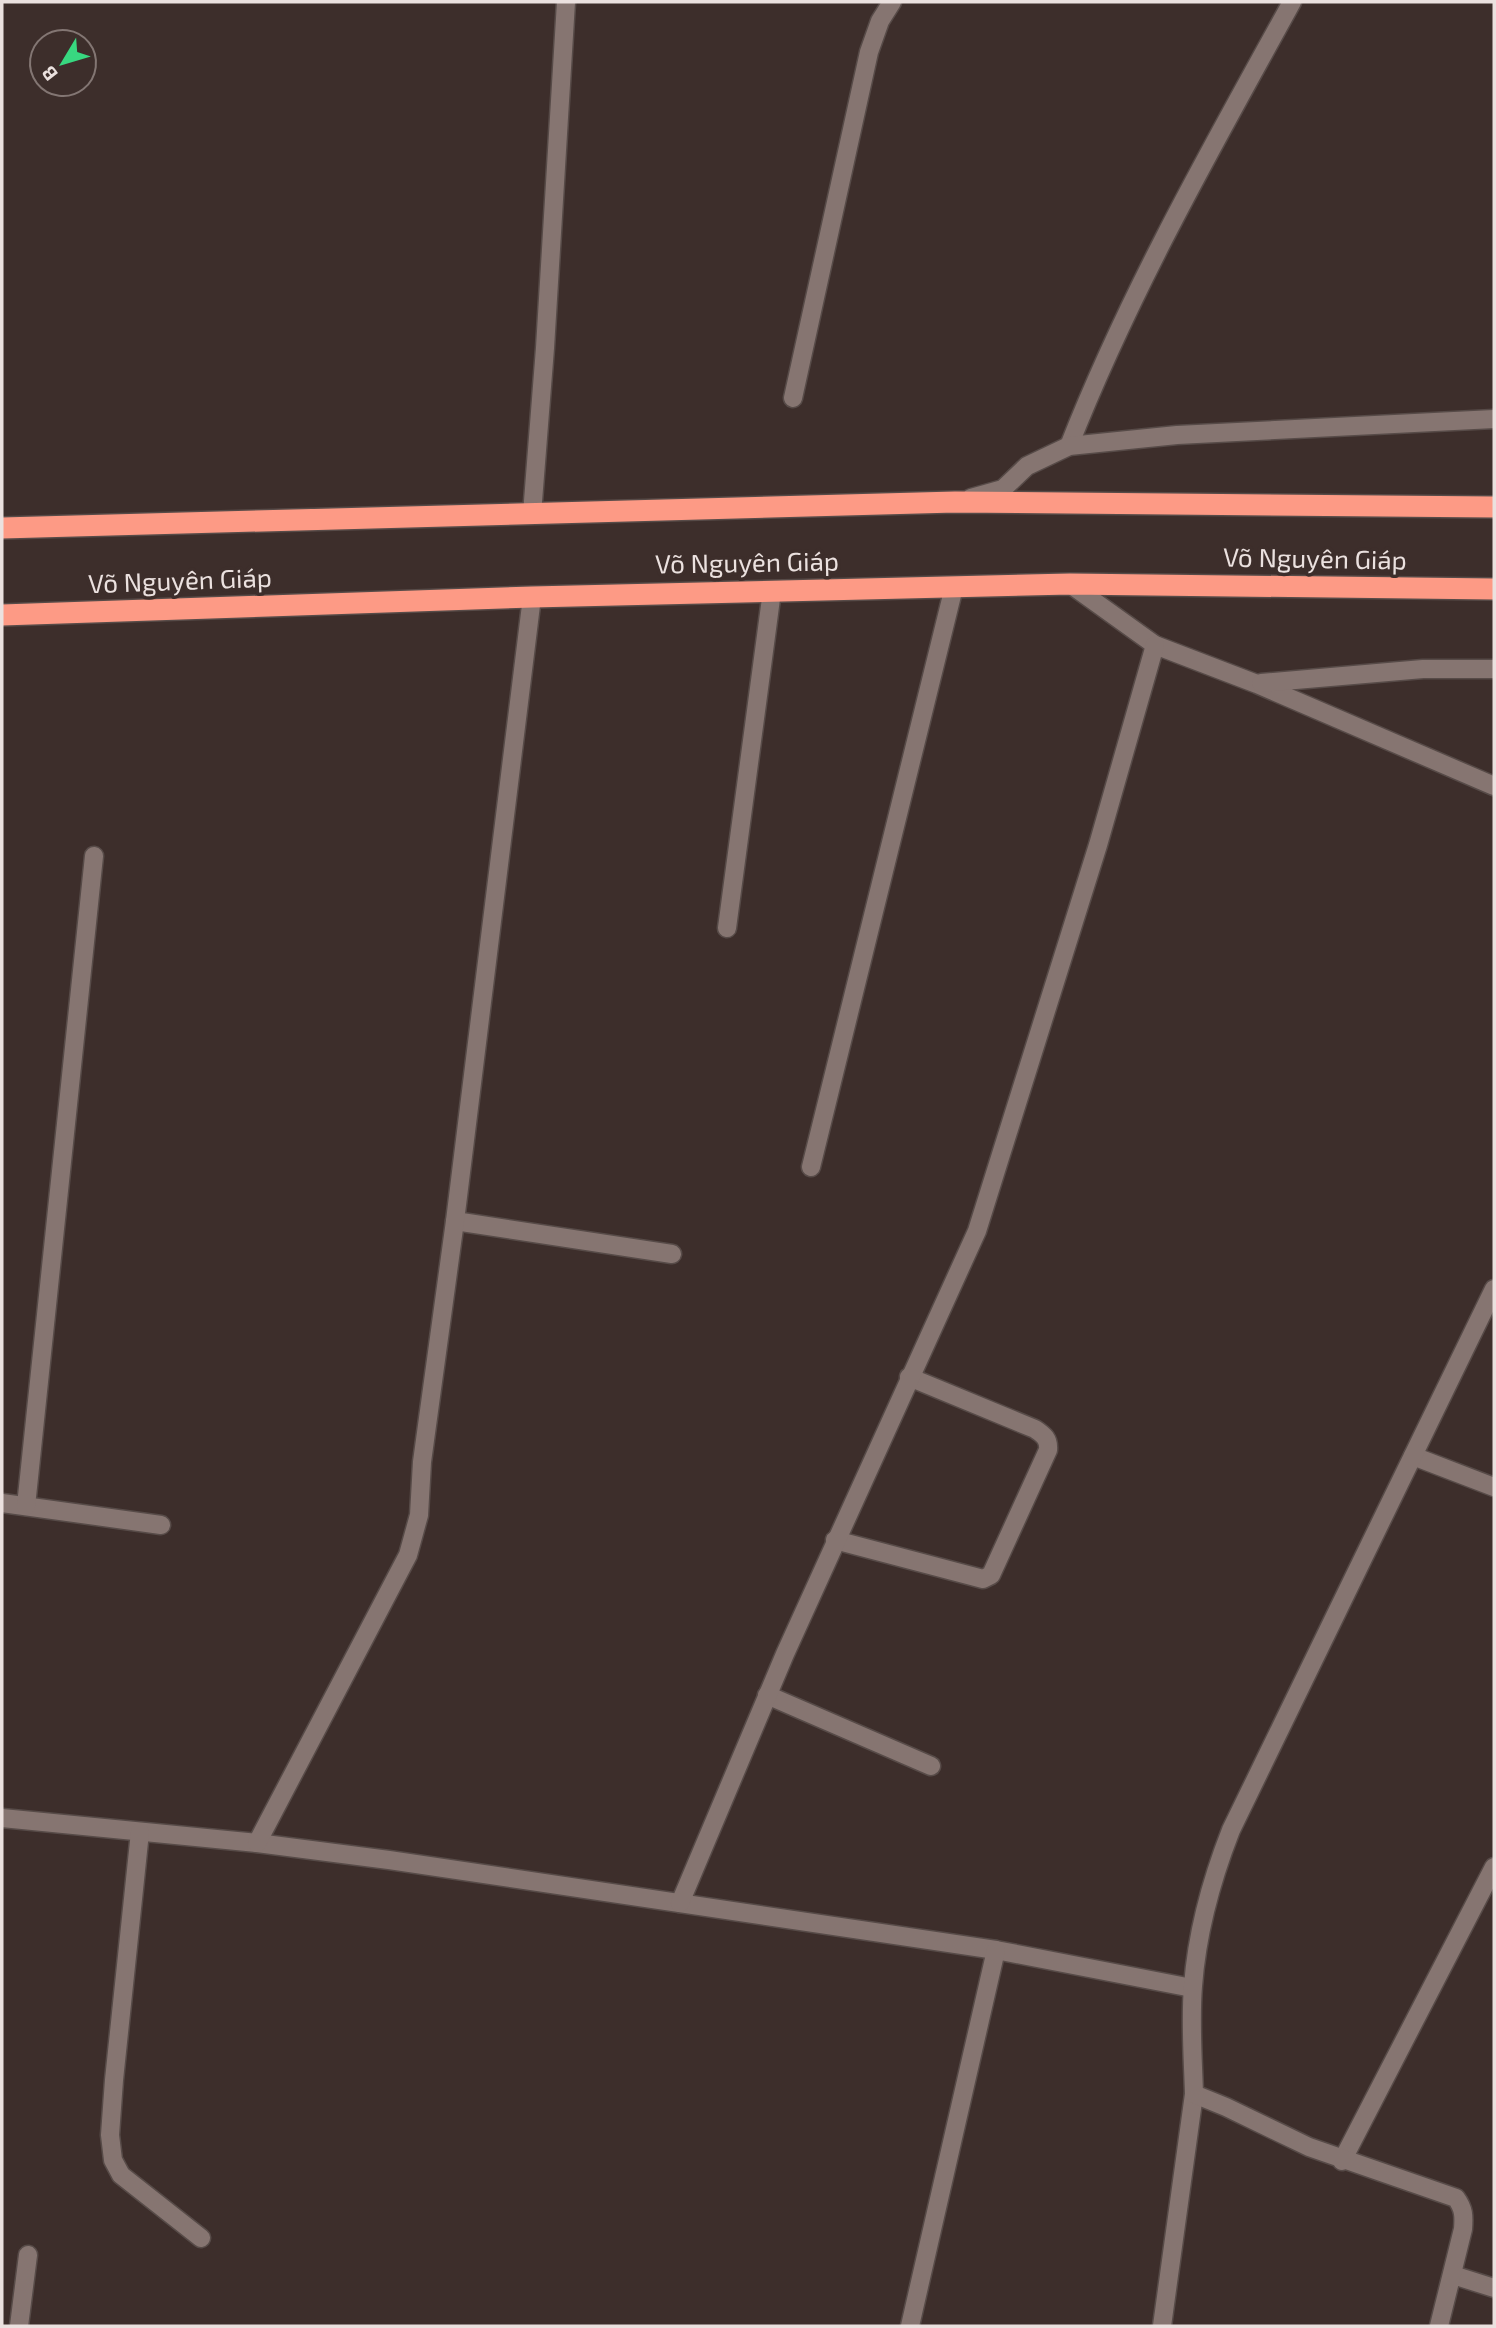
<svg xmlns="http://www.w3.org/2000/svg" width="1496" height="2328" font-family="'Exo 2',sans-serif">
<rect width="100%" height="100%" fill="#3d2e2b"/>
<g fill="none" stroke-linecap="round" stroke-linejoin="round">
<g stroke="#574b48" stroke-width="21">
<g id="minor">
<polyline points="793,398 869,52 880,21 892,2"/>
<path d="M1069 446C1130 291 1212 147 1292 2"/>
<polyline points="971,498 1003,489 1027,466 1069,446 1177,435 1494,419"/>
<polyline points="532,514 545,348 566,2"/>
<polyline points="1070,584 1155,645 1257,684 1494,786"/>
<polyline points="1261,683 1423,669 1494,669"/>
<polyline points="727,928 772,591"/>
<polyline points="811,1167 954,587"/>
<polyline points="455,1221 672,1254"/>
<polyline points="1413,1456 1494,1487"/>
<polyline points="2,1503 161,1525"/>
<polyline points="26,1506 94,856"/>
<path d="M835 1540 983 1579 991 1575 1048 1450C1049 1439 1044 1435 1035 1429L909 1377"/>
<polyline points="767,1695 931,1766"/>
<polyline points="2,1818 257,1843 389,1860 996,1950 1192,1988"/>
<polyline points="140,1832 114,2080 110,2135 113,2160 121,2175 201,2238"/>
<polyline points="257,1843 408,1555 419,1515 422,1462 455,1221 532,597"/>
<polyline points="680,1903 785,1654 977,1231 1098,845 1155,645"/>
<polyline points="1342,2161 1494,1867"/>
<polyline points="1453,2275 1494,2288"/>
<polyline points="19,2326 28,2255"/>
<polyline points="910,2326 996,1950"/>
<polyline points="1162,2326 1194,2094"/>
<path d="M1439 2326 1463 2229C1464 2216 1464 2209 1456 2198L1309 2147 1226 2107 1194 2094C1193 2059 1190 2022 1193 1986 1197 1932 1211 1881 1231 1830L1494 1289"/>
</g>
</g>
<g stroke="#574b48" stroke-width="24">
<g id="highway">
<polyline points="2,528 955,502 1494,507"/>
<polyline points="2,615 532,597 1070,584 1494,589"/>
</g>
</g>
<use href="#minor" stroke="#867571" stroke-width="18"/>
<use href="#highway" stroke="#fd9a85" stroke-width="21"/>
</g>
<g text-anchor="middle" stroke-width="7" stroke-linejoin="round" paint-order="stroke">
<g font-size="26" fill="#ebe1df" stroke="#3d2e2b">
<text transform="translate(1315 559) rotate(1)" y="9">Võ Nguyên Giáp</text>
<text transform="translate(747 563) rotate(-1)" y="9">Võ Nguyên Giáp</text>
<text transform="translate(180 581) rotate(-2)" y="9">Võ Nguyên Giáp</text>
</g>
</g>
<rect width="1496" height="2328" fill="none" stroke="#ebe1df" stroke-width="7"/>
<g transform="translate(63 63) rotate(232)"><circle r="33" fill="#3d2e2b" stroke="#837673" stroke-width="2"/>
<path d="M0-5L12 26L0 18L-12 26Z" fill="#38d880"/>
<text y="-10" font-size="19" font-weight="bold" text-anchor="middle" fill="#ebe1df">B</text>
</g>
</svg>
